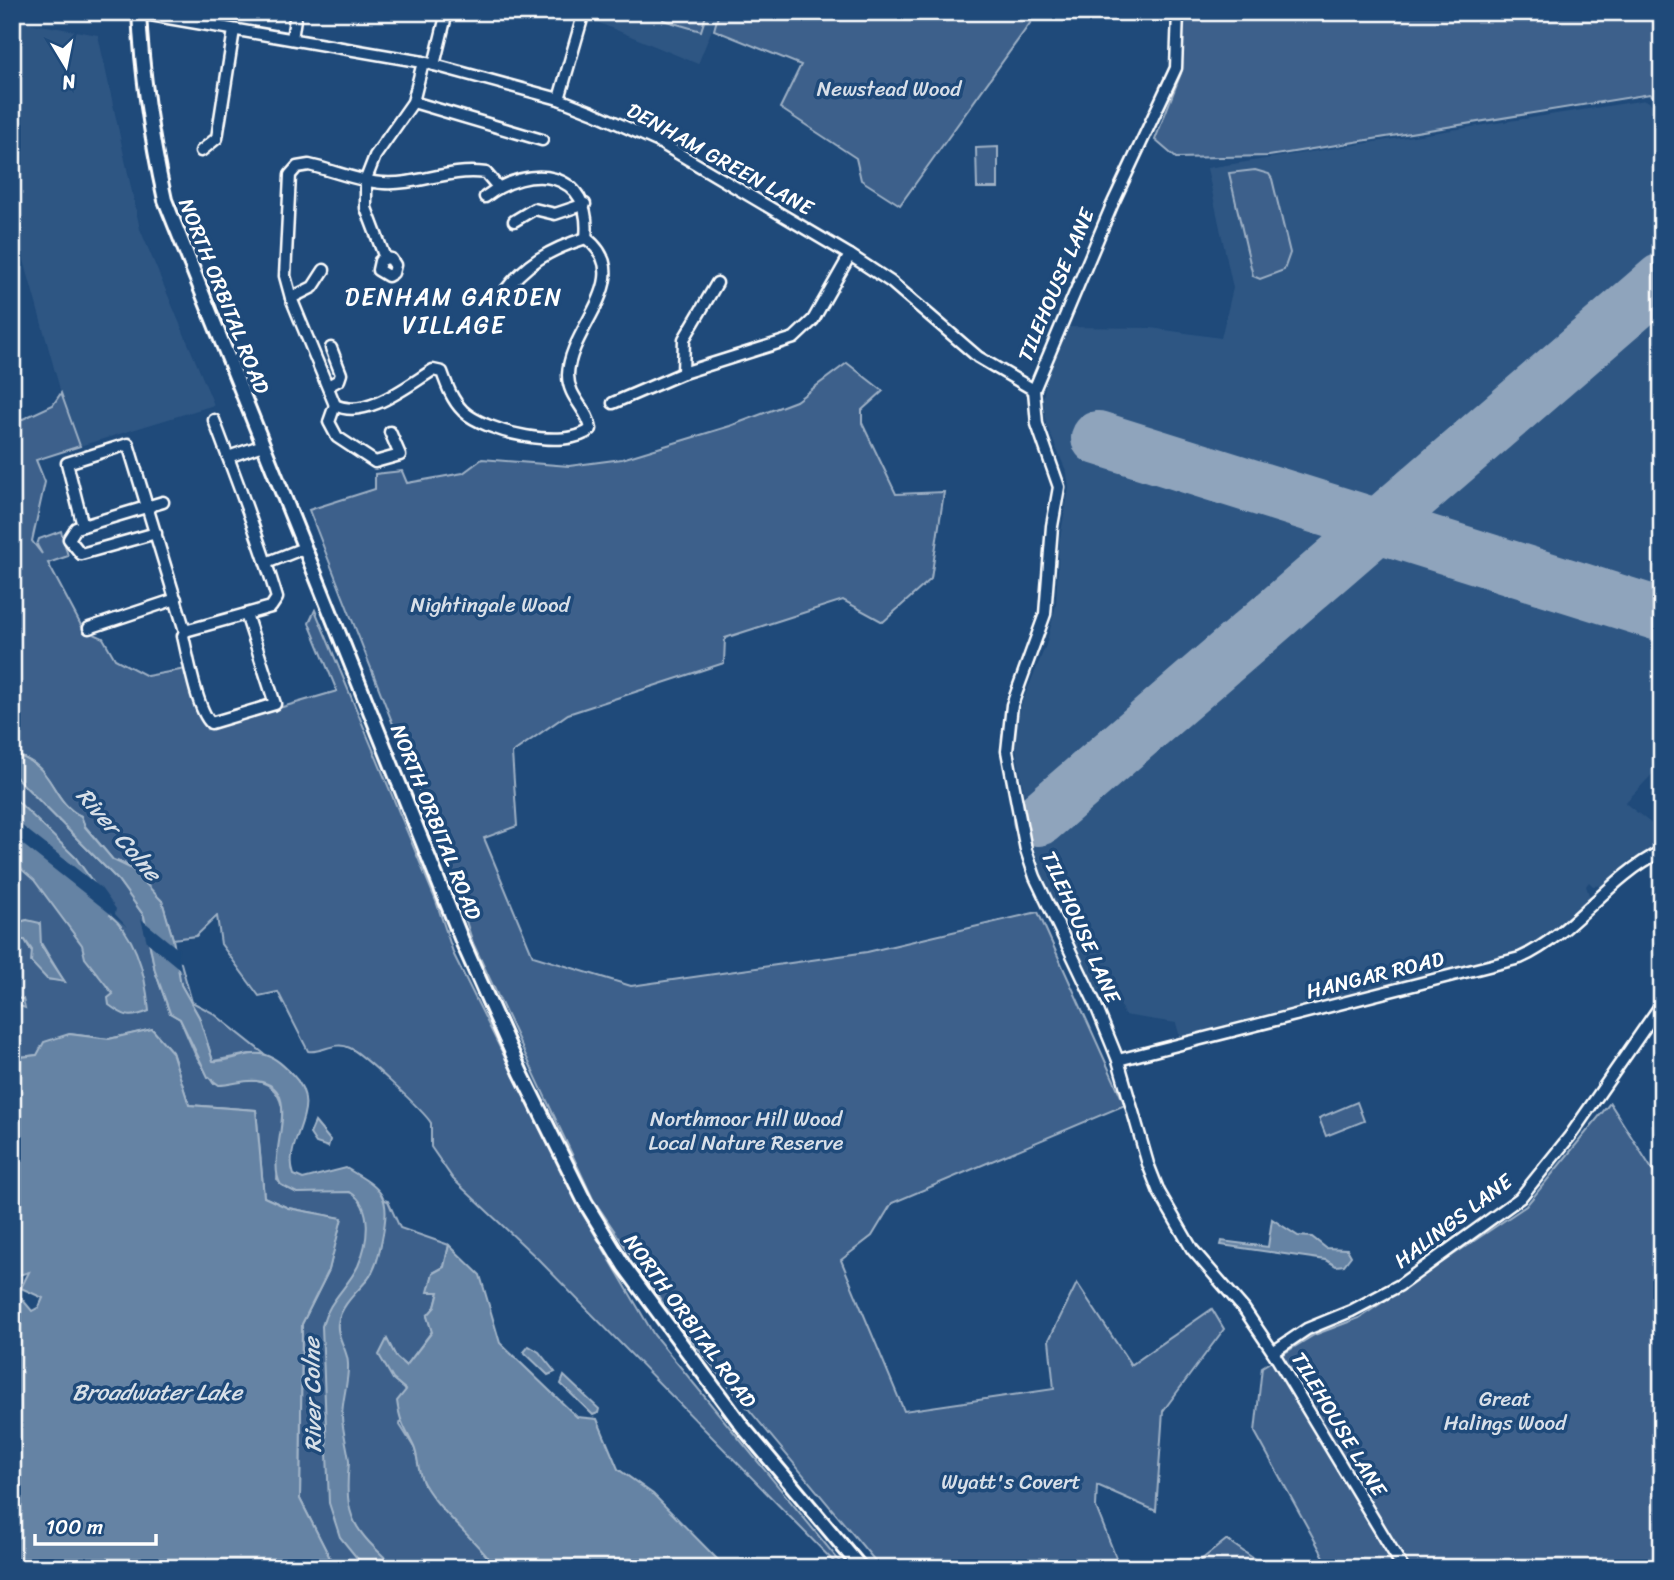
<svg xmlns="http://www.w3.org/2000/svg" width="1674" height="1580" font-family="Sriracha,sans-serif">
<rect width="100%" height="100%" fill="#1f4a7a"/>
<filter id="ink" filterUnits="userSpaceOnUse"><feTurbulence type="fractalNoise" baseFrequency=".0143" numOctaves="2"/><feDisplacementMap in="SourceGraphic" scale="14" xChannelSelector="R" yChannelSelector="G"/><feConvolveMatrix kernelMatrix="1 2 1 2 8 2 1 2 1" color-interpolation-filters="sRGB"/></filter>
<g filter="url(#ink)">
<g fill="#2e5683">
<polygon points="595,12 719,12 698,64 592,20"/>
<polygon points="12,20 98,35 140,229 214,405 80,446 61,393 17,235 12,236"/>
<polygon points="1646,100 1662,111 1662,764 1625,803 1662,832 1662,848 1632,859 1605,885 1593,886 1589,882 1586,886 1590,898 1558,934 1523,955 1181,1041 1176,1023 1124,1015 1113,985 1098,991 1045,884 1034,849 1014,738 1021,705 1046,645 1056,605 1059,543 1069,488 1067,473 1046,424 1043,399 1047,373 1064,327 1151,328 1221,338 1233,288 1207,168"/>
</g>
<g fill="#3c618b" stroke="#9eb0c5" stroke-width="2">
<polygon points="665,12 707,12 701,31 663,20"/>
<polygon points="719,12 1038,12 900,205 861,180 856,158 780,108 801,65 714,30"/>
<polygon points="1182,12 1662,12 1662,102 1650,94 1269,156 1176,158 1155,140 1181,73"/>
<polygon points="998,147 998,188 977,188 976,148"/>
<polygon points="1255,170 1269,174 1272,179 1290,253 1284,270 1260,279 1253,276 1229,173"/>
<polygon points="847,363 883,391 862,410 862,423 896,494 944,492 931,579 883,622 843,600 725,638 724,663 568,714 512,753 517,826 484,838 533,956 631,986 867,952 1038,912 1125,1105 892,1203 872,1236 841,1260 904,1411 1054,1389 1049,1340 1077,1283 1131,1365 1212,1309 1224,1329 1163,1411 1156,1511 1097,1485 1096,1507 1120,1568 881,1568 675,1321 593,1199 473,943 447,862 309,510 375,489 375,474 402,471 407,483 463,473 482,459 569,466 622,459 730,426 796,401"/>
<path d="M61 393 80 446 36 460 45 482 32 541 42 554 37 545 39 539 61 531 68 556 48 563 83 629 103 638 115 659 147 676 186 669 207 729 337 691 309 623 315 610 436 901 454 955 580 1209 654 1335 845 1568H840L538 1259 453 1179 431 1147V1123C424 1111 361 1053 350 1048 335 1040 321 1054 308 1051L278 992 259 996 221 944 217 916 196 936 173 939 162 901 124 863 113 860 85 826 81 816C59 806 54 781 37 766 32 761 19 756 12 753V424L53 405Z"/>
<path d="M12 773 118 880 144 916 155 971 170 1013 180 1019 195 1054 213 1083C227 1082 244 1079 257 1081 298 1089 280 1150 277 1179L297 1193 340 1190 384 1200 388 1201 400 1228 449 1245 444 1267 433 1273 429 1291H439L435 1307 427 1316 432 1331 406 1366 396 1357 387 1340 393 1379 406 1390 400 1425 415 1449 423 1483 479 1543 496 1568H335L300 1499 302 1324 329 1270 341 1218 288 1208 264 1197 256 1110 189 1105 172 1052 152 1029 109 1039 70 1034 37 1055 12 1058V1003L25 1008 23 999 12 998V940H25L47 979 64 981 27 920 12 924Z"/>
<polygon points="175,961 181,963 192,1002 213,1013 267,1056 249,1054 213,1061 199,1017 181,985"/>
<polygon points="1357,1102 1364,1121 1326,1136 1319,1118"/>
<polygon points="1610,1103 1662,1185 1662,1560 1635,1568 1330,1568 1255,1432 1262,1367 1314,1335 1359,1318 1526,1206"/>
<polygon points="1226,1540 1227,1540 1267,1568 1205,1568 1201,1560"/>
</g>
<g fill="#6583a4" stroke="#a3b5c8" stroke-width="2">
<path d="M12 753C20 756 31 761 37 766 54 779 57 805 81 816L85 827 113 860 132 869 162 901 173 939 181 985 199 1017 213 1061C230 1063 247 1050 266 1055 276 1058 284 1066 292 1074 327 1109 281 1140 294 1175L303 1179 346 1168C384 1190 391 1195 382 1239 379 1253 377 1267 368 1279 357 1292 341 1305 338 1323 336 1338 348 1349 348 1364 349 1381 342 1399 342 1417 342 1429 350 1458 349 1463 343 1521 356 1531 396 1568H365L340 1537 329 1503 322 1326C329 1300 347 1288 358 1266 368 1243 374 1207 350 1192L297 1193 281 1185C263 1157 308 1088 257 1081 245 1079 232 1085 219 1085L208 1077 180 1019 170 1013 155 971 144 916 118 880 12 773Z"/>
<path d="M12 796 76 858 113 911 110 915C137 937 146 977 149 1011 130 1019 125 1017 109 1005L108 998 113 994 85 958 82 945 34 880 12 861Z"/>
<polygon points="27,920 40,923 41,946 65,982 47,979 31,962 32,950 25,940 12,940 12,924"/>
<polygon points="152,1029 172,1052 189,1105 256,1110 264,1197 288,1208 342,1218 329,1270 302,1324 300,1499 335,1568 12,1568 12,1287 32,1311 39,1307 43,1298 21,1288 29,1272 12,1277 12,1058 37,1055 44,1042 69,1034 109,1039"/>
<polygon points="315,1122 330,1140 328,1147 316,1143 310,1134"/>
<polygon points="1272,1219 1298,1236 1312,1237 1326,1248 1347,1249 1351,1256 1344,1265 1336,1266 1326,1260 1221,1245 1222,1241 1268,1247"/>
<path d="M449 1245 480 1275 500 1343 577 1417 597 1419 618 1469 653 1494 726 1568H496C475 1538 442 1515 424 1484 417 1473 419 1458 414 1447 405 1428 400 1423 397 1401L406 1390 393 1379 379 1355 387 1339 396 1357 406 1366 432 1332 427 1316 435 1307 439 1292H428L433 1273 444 1267Z"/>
<polygon points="529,1346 539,1352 555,1372 548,1375 524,1352"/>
<polygon points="564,1376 599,1409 598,1413 593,1415 561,1384"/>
</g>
<g fill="#1f4a7a">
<polygon points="12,818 101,888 116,909 115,914 127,927 12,836"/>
<polygon points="141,919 178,949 181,970 147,942"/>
</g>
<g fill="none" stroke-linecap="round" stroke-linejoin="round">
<g stroke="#8fa4bc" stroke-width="54">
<polyline points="1098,438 1662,615"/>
<polyline points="1039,819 1662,280"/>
</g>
<g stroke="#fff" stroke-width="15">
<g id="minor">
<polyline points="1178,12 1176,68 1112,205 1034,390 1037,424 1059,487 1052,526 1045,614 1012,705 1007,751 1026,850 1035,877 1094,1001 1118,1060 1148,1164 1159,1192 1192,1249 1244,1309 1273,1352 1403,1568"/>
<polyline points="139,13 423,62 559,99 592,112 659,142 850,255 891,282 978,357 1034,390"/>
<polyline points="292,39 296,12"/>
<polyline points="434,65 447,12"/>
<polyline points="559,99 584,12"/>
<polyline points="413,102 542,140"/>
<polyline points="201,151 217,138 234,30"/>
<path d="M498 187 486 173C447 168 420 185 383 183 360 182 332 170 309 165L297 167 290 175 285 276 291 298 335 405C366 420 407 386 433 370L442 372C447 386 452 400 463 411 485 432 566 451 591 429 588 409 568 398 568 375 569 327 638 278 586 238"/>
<path d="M485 197C529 163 593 169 586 238"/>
<polyline points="514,221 534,209 555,214 585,204"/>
<polyline points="385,258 380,261 378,270 388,276 393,273 395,265 391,259 385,258 366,208 366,179 375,156 413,102 423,62"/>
<path d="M502 295C524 264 550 249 586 238"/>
<polyline points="291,298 313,287 324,270"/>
<polyline points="683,373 684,339 717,283"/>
<polyline points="328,386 339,380 341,374 331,348"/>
<polyline points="613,403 683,373 794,338 813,320 850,255"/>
<polyline points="335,405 329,422 337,437 375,462 400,455 390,432"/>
<polyline points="228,457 263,445"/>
<path d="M83 526 67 463 128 444 185 631 271 607 277 598C259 537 236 479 214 420"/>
<polyline points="156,533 81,554 69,539 76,528 163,502"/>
<polyline points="266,563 304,548"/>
<polyline points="89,628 176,599"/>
<path d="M185 631 183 636C188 657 197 710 211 723L275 704 246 614"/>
<path d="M1118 1060 1520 958C1575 933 1607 878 1662 851"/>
<polyline points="1273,1352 1307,1329 1351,1311 1400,1285 1520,1198 1570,1136 1662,1003"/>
</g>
</g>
<g stroke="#fff" stroke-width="18">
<path id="major" d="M139 12C142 76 151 137 165 200L463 943 521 1073 585 1202 624 1266 743 1427 861 1568"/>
</g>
<use href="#minor" stroke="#1f4a7a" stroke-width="10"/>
<use href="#major" stroke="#1f4a7a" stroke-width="12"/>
</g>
</g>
<g text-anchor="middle" stroke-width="7" stroke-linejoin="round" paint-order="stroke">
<g font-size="21" fill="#d8dfe8" stroke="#1f4a7a">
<text x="889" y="96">Newstead Wood</text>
<text x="490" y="612">Nightingale Wood</text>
<text x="746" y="1126">Northmoor Hill Wood<tspan x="746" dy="24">Local Nature Reserve</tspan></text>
<text x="1505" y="1406">Great<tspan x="1505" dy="24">Halings Wood</tspan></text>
<text x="1011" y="1489">Wyatt's Covert</text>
</g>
<g font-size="21" fill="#fff" stroke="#1f4a7a">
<text transform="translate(720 159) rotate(29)" y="7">DENHAM GREEN LANE</text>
<text transform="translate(1056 285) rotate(-67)" y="7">TILEHOUSE LANE</text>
<text transform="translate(224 296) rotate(68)" y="7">NORTH ORBITAL ROAD</text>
<text transform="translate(436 822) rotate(68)" y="7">NORTH ORBITAL ROAD</text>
<text transform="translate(1081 927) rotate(66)" y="7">TILEHOUSE LANE</text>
<text transform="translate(1375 975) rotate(-14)" y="7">HANGAR ROAD</text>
<text transform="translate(1453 1221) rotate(-37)" y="7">HALINGS LANE</text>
<text transform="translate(690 1321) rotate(54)" y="7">NORTH ORBITAL ROAD</text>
<text transform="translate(1339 1424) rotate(59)" y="7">TILEHOUSE LANE</text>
</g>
<g font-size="23" font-style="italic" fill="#d8e0e8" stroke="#1f4a7a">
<text transform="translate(119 834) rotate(49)" y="8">River Colne</text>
<text x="157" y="1400">Broadwater Lake</text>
<text transform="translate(312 1395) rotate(-91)" y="8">River Colne</text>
</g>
<g font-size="24" letter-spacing="2" fill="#fff" stroke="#1f4a7a">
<text x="454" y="305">DENHAM GARDEN<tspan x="454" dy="28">VILLAGE</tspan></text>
</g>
</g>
<rect width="1674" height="1580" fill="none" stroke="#1f4a7a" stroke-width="42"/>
<rect x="21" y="21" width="1632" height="1538" fill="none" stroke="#fff" stroke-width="2.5" filter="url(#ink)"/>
<g transform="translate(66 66) rotate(170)" stroke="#1f4a7a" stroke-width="5" paint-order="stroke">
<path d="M0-5L12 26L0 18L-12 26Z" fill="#ffffff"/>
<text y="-10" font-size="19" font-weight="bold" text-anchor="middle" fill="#ffffff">N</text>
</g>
<path d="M35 1534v10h121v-10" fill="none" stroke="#ffffff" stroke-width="3.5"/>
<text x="46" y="1534" font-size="21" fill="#ffffff" stroke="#1f4a7a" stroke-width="5" paint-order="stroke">100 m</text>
</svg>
